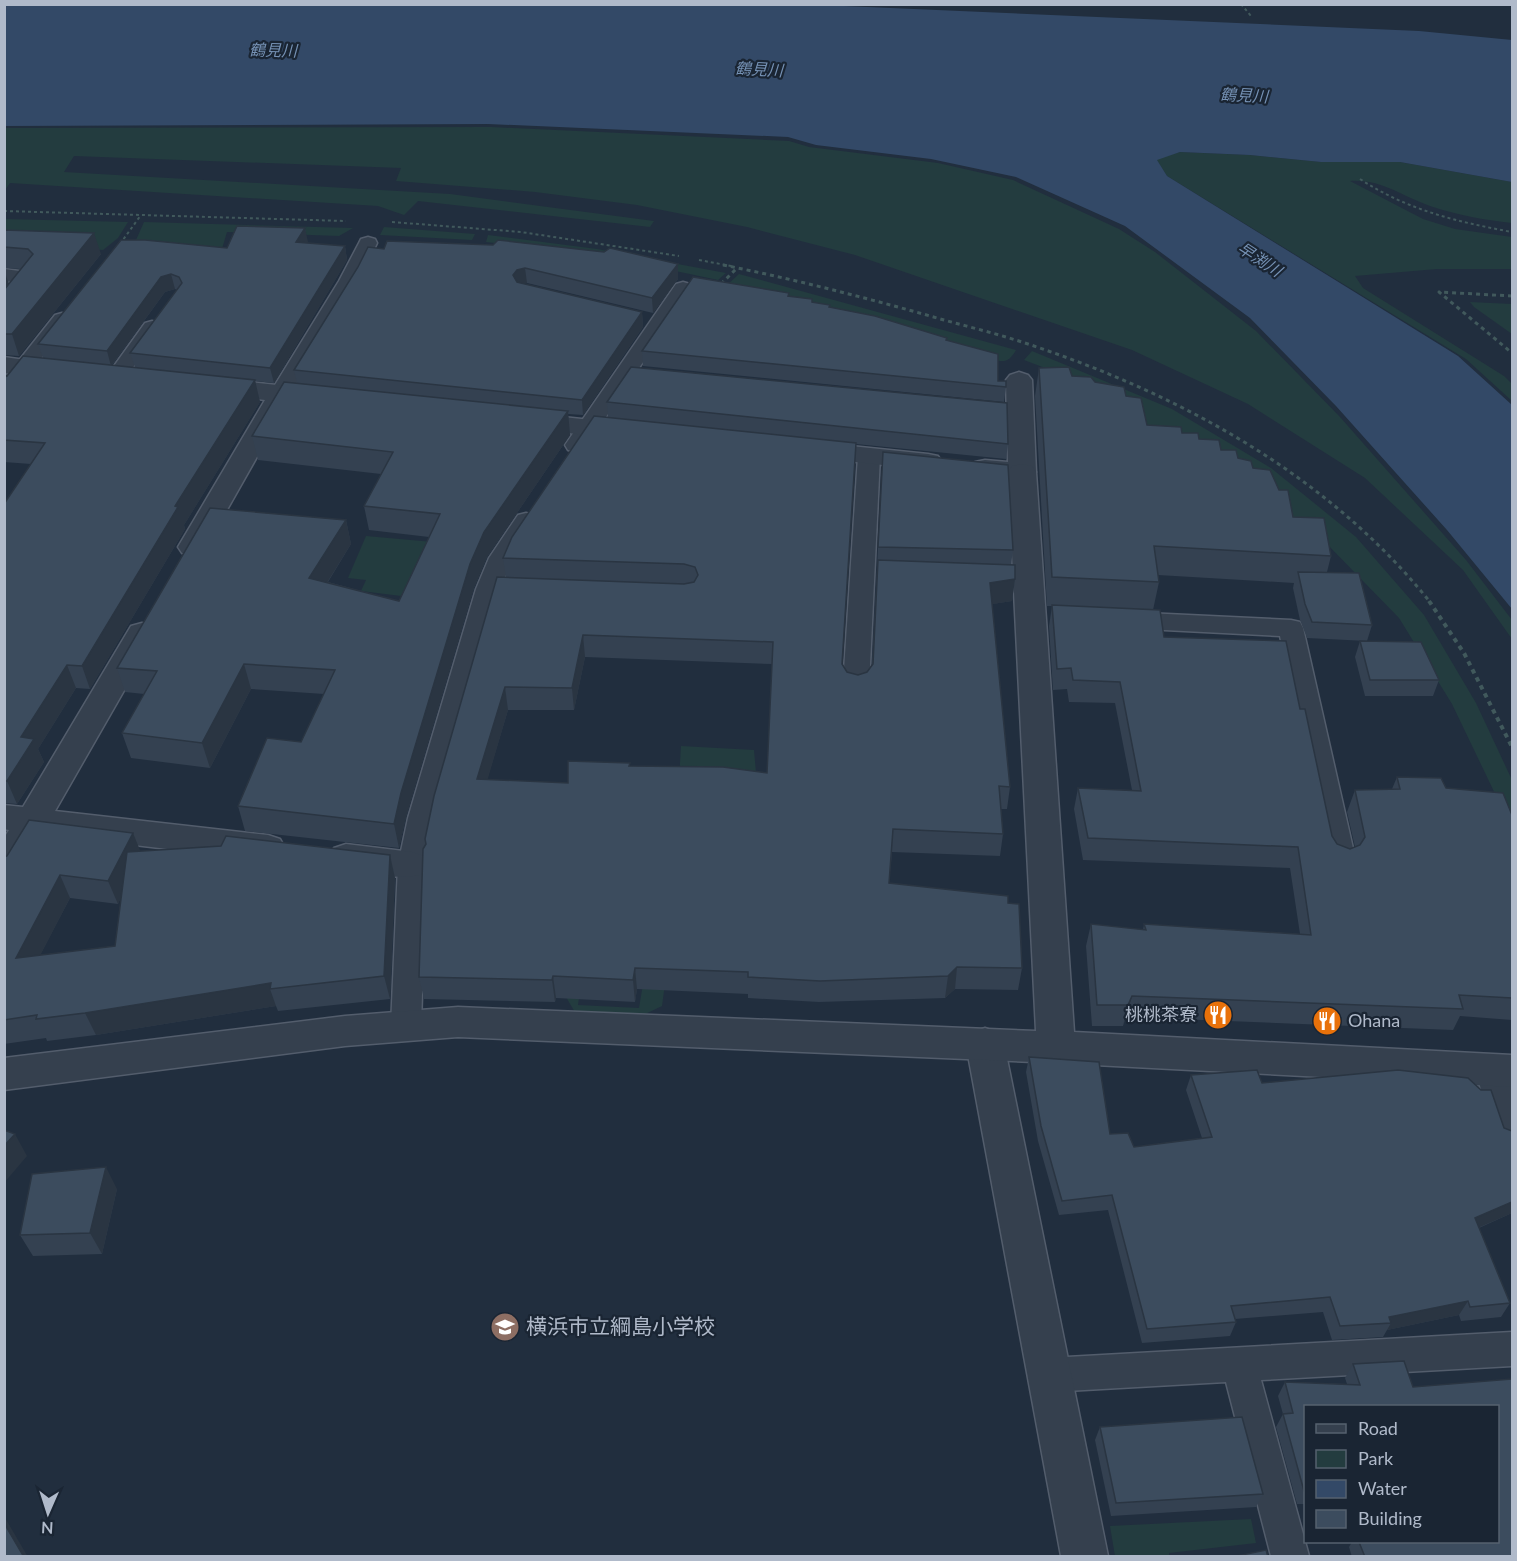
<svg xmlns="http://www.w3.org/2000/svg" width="1517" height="1561" font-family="Lato,'Noto Sans JP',sans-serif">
<rect width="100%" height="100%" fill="#212e3e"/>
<g fill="#233c3f">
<polygon points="491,127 789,141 809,147 938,163 1013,180 1119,229 1155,252 1256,331 1340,417 1466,560 1512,620 1512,639 1463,570 1365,478 1248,404 1132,350 855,255 747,227 637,205 535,192 396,181 401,168 74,156 64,172 450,194 654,221 650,227 418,201 404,215 378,206 10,183 5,190 5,128"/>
<path d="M1180 152 1250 155 1321 162H1400L1512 182V223C1484 220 1457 215 1430 206 1401 196 1382 179 1350 181L1423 219 1455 229 1512 237V269H1437L1355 276 1363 288 1504 376 1512 384V401L1466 359 1167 176 1156 159Z"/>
<polygon points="4,219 128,222 118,238 103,250 5,243"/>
<polygon points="144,222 353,228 339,236 227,232 221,252 132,249"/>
<polygon points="384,227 475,234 472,240 380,235"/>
<polygon points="488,235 597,249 726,273 718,280 595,254 486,242"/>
<path d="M739 274 1016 350C1010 360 1006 363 995 360L726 286Z"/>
<polygon points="1470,302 1512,304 1512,334 1474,307"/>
<polygon points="1032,351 1172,409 1271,468 1356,537 1424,615 1476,703 1512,780 1512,829 1452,704 1399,618 1326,543 1047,374 1045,368 1024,360"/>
<polygon points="366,536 433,542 409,597 361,591 366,580 348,578"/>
<polygon points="681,746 754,750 757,784 679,780"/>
<polygon points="675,909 662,1006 639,1017 576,1014 566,997 587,939 578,1005 639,1008 648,954"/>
<polygon points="1251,1519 1256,1543 1169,1553 1169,1556 1115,1556 1110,1526"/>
</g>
<polygon fill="#334967" points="798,4 1419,31 1512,40 1512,182 1400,162 1321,162 1250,155 1180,152 1157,160 1167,176 1458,356 1512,405 1512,609 1447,530 1336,406 1250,318 1125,226 1016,177 931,159 816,145 788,137 488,124 5,126 5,5"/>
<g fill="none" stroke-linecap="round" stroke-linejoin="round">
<g stroke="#535d6c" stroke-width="3">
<g id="service">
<polygon points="368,237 375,239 377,243 359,281 288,397 281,399 274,397 270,393 339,281 359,243 361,239"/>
<polygon points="4,269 35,273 38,277 11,310 4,312 4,293 14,282 4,281"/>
<polygon points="683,282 690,284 693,288 587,445 584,450 576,452 568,450 565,445 676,284"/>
<polygon points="62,313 69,315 72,319 69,323 31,371 24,373 17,371 14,367 17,363 55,315"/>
<polygon points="152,321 159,323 162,327 123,381 116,383 109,381 106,377 109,373 145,323"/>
<polygon points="869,449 877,451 880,456 869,686 865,692 856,695 847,692 843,686 858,456 861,451"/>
<polygon points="526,513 534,515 538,520 513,558 500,589 436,818 426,865 421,1026 417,1035 406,1039 395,1035 391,1026 398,865 408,818 476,589 489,558 518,515"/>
<polygon points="1125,612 1291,620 1300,622 1303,628 1355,857 1351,864 1341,868 1331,864 1327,857 1280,636 1125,628 1116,626 1113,620 1116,614"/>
<polygon points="1512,1332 1512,1366 1261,1380 1309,1556 1271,1556 1226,1382 1049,1392 1036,1387 1031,1375 1036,1363 1049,1358"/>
</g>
</g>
<g stroke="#535d6c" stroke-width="3">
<g id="minor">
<polygon points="4,357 68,366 72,371 68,376 59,379 4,373"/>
<polygon points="1019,372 1028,375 1032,380 1036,472 1032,478 1022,480 975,474 971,468 975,462 985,460 1008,462 1006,380 1010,375"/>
<polygon points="212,378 322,390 331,392 335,398 331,404 322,406 288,402 206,547 202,553 192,556 182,553 178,547 265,400 203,391 199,386 203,381"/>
<polygon points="525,413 629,424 638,426 642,432 638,438 629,440 516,427 512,421 516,415"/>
<polygon points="812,442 928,454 938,456 942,462 938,468 928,470 802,456 799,450 802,444"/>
<polygon points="142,623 153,626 157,633 55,811 268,835 280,839 285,848 280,857 268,861 42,834 16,878 4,882 4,838 9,830 4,829 4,805 23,807 131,626"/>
<path d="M346 844 412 852 424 856 429 865 424 874C401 881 357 873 334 866L329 857 334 848Z"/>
<polygon points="985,1028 998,1033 1004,1044 1108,1556 1061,1556 966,1044 972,1033"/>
<polygon points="1495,1055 1509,1060 1512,1068 1512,1147 1498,1142 1492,1130 1476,1071 1481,1060"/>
</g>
</g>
<g stroke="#535d6c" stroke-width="3">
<polygon id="tertiary" points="1022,464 1032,466 1036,472 1074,1032 1512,1055 1512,1087 1056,1063 458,1037 345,1046 4,1090 4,1058 345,1016 458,1007 1036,1031 1008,472 1012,466"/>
</g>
<g stroke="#41595c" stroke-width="2" stroke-dasharray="3 3" stroke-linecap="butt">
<polyline points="1241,4 1251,16"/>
<path d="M1360 179C1407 210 1458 222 1512 232"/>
<polyline points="4,211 346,221"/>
<polyline points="392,222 521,232 679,256"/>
<polyline points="120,244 141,215"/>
<polyline points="699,260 731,266"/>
</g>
<g stroke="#41595c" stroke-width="3" stroke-dasharray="4 4" stroke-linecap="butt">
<path d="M723 265C798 280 871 299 944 320 973 328 1002 335 1031 345 1183 396 1329 476 1430 602"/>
<polyline points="721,284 737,268"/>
<polyline points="1512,296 1439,292 1512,353"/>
</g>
<polyline stroke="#41595c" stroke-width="4" stroke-dasharray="4.5 4.5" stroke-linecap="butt" points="1429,601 1464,653 1512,747"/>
<use href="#service" fill="#35404e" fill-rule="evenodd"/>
<use href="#minor" fill="#35404e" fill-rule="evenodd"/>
<use href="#tertiary" fill="#35404e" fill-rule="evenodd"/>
</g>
<g fill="#344151" fill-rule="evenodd">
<path d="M305 228 307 243 345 246 347 260 274 383 255 381 260 402 184 525 185 529 90 689 76 688 38 749 44 762 17 804 4 803V504L31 464 4 462V377L43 358 38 344 121 240 227 248ZM175 289 177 290 130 353 135 367 112 365 165 292Z"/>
<polygon points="4,230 101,254 19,356 4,355 4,290 21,269 4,268"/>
<polygon points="384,249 678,279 653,313 527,283 523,284 642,312 643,327 583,415 568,414 570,435 487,557 474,588 406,817 399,848 245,831 238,806 301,742 324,694 251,689 210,768 131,758 122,733 144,694 125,692 117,668 346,520 351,544 328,582 399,601 429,537 369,530 364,506 381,474 258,460 252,436 297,383 294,370"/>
<polygon points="789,296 946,340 998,381 1006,387 1004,402 643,366 642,351"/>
<polygon points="1039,368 1095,382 1126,396 1147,425 1182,433 1199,439 1238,458 1253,468 1279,490 1293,517 1331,556 1327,572 1372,625 1367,641 1307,638 1300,620 1293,588 1294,583 1158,575 1159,582 1153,610 1164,637 1300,709 1332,836 1337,844 1350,849 1355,847 1347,812 1355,790 1392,789 1397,777 1446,788 1512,815 1512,1020 1460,1016 1453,1030 1126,1017 1123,1026 1092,1026 1086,946 1091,924 1143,930 1144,924 1300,934 1290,868 1083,860 1074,809 1078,788 1132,790 1115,703 1069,702 1067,689 1053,690 1049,626 1052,606 1047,606 1035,396"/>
<path d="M607 402 1008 444 1006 459 856 444 842 664 847 672 858 675 867 672 872 664 883 452 1013 550 1011 564 1015 579 1012 601 992 604 1010 787 1007 809H1001L1003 834 1000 856 892 852 889 883 1008 903 1022 968 1018 990 955 989 945 998 819 1002 748 998V994L637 989 635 1002 556 998 555 1002 424 999 419 977 426 845 425 839 506 578 503 558 608 417ZM585 657 772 664 767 773 630 766V763L568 783 487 780 508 710H574Z"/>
<polygon points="1360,641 1439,680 1433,696 1365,696 1355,657"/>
<path d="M140 851 390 855 395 878 390 999 278 1011 276 1006 96 1035 47 1041 46 1038 4 1044V857ZM121 897 115 946 40 955 70 898 118 904Z"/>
<polygon points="1029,1057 1110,1134 1134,1147 1202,1138 1186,1090 1191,1075 1262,1083 1512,1213 1479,1228 1510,1303 1501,1317 1461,1321 1459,1315 1387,1330 1383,1337 1332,1340 1323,1312 1235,1319 1236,1322 1230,1336 1142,1343 1108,1210 1059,1215 1038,1141 1026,1072"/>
<polygon points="117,1189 102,1254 33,1256 20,1235"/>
<polygon points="1353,1364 1413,1387 1512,1557 1352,1557 1349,1547 1352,1542 1497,1542 1305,1407 1305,1504 1297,1504 1276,1427 1283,1414 1278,1396 1285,1382 1347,1384 1345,1378"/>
<polygon points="1100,1427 1263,1494 1256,1507 1111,1516 1095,1440"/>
</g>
<g fill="#2a3542">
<polygon points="305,228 308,242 299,257 296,242"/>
<polygon points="94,233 101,254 19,356 12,334"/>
<polygon points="345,246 347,260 274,383 270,368"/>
<polygon points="678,264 678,279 653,313 652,298"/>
<polygon points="525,268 527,283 518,285 513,275 517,270"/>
<polygon points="4,270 9,284 4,289"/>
<polygon points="171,274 175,289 165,292 111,366 107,351 161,277"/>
<polygon points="642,312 643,327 583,415 582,400"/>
<polygon points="255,380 260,402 184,525 185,529 90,689 82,666 175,506"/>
<polygon points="568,411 570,435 487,557 474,588 406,817 399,848 394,824 401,793 470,564 484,532"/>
<polygon points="346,520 351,544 315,602 309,578"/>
<polygon points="1015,579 1012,601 987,605 990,583"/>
<polygon points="583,635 585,657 574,710 572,688"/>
<polygon points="244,664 251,689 210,768 202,743"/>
<polygon points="67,665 76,688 38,749 44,762 17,804 7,781 21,737"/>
<polygon points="505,687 508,710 481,802 477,779"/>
<polygon points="133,833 142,855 118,904 108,881"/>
<polygon points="390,855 395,878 390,999 384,976"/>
<polygon points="60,875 70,898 27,981 16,958"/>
<polygon points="957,967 955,989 945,998 948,976"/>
<polygon points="635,968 637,989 635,1002 633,980"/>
<polygon points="553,976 556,998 555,1002 552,980"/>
<polygon points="271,983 270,989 276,1006 96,1035 85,1013"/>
<polygon points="1132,996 1126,1017 1123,1026 1128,1005"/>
<polygon points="15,1134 27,1156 4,1183 4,1146"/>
<polygon points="106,1167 117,1189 102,1254 90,1233"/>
<polygon points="1512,1202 1512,1213 1466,1233 1475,1218"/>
<polygon points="1468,1301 1459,1315 1387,1330 1391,1323 1389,1317"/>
<polygon points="4,1516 28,1557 24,1557 4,1523"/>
</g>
<g fill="#3c4c5e" stroke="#2a3542" stroke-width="1.5" fill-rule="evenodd">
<polygon points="237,226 305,228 296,242 345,246 270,368 130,353 182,283 179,277 171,274 161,277 107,351 38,344 121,240 145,240 227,248"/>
<polygon points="4,230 94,233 12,334 4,334 4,290 33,254 28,249 4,247"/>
<polygon points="498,240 604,252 610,248 678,264 652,298 525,268 517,270 513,275 517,282 642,312 582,400 294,370 358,267 368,247 384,249 387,241 493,245"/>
<polygon points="693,277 789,293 788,296 812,299 812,302 830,305 829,307 875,316 947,338 946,340 998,354 998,381 1006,381 1006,387 642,351"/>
<polygon points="23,356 255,380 175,506 178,507 82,666 67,665 21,737 34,739 7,781 4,781 4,504 45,443 4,440 4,377 7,376"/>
<polygon points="631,367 1007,403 1008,444 607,402"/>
<polygon points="1069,367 1072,376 1091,377 1095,382 1124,387 1126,396 1141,398 1147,425 1181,427 1182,433 1198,433 1199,439 1219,440 1221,450 1236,450 1238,458 1251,461 1253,468 1270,470 1279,490 1288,490 1293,517 1324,518 1331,556 1154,546 1159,582 1052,577 1039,368"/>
<polygon points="284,382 568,411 484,532 470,564 401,793 394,824 238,806 267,738 301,742 335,670 244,664 202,743 122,733 157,671 117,668 210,508 346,520 309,578 399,601 440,514 364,506 393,452 252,436"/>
<path d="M594 416 856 443 842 664 847 672 858 675 867 672 873 664 878 560 1015 565V579L990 583 1010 787 999 786 1003 834 893 829 889 883 1008 896V903L1019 904 1022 968 957 967 948 976 820 981 748 977V972L635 968 633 980 553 976 552 980 419 977 423 849 426 844 425 839 434 796 497 577 684 584 694 582 698 575 695 567 684 564 503 558 512 537ZM583 635 773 642 767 773 723 767 629 766 630 763 568 761V783L477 779 505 687 572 688Z"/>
<polygon points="883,452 1008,465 1013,550 878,547"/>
<polygon points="1298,572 1359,573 1372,625 1312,622 1305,604"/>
<polygon points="1052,605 1160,610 1164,637 1286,641 1300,709 1305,709 1332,836 1337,844 1350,849 1360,845 1365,837 1355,790 1400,789 1397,777 1441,778 1446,788 1503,793 1512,815 1512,998 1459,995 1463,1009 1132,996 1128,1005 1097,1005 1091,924 1146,930 1144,924 1311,935 1298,847 1088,838 1078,788 1141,791 1120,682 1073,680 1071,668 1057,669"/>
<polygon points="1360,641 1421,642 1439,680 1370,680"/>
<polygon points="29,820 133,833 108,881 60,875 16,958 115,946 127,852 221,846 226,836 390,855 384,976 270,989 271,983 85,1013 36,1019 37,1015 4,1020 4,857 7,856"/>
<polygon points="1029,1057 1099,1062 1110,1134 1128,1133 1134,1147 1212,1137 1191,1075 1257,1070 1262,1083 1398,1070 1468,1078 1481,1090 1491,1090 1504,1128 1512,1131 1512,1202 1475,1218 1510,1303 1470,1307 1468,1301 1389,1317 1391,1323 1340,1326 1330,1297 1231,1306 1236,1322 1147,1329 1112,1195 1062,1201 1041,1126"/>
<polygon points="4,1130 15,1134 4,1146"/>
<polygon points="106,1167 90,1233 20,1235 32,1174"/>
<polygon points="1404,1361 1413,1387 1512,1379 1512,1557 1365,1557 1359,1542 1497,1542 1497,1407 1305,1407 1305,1491 1304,1491 1283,1414 1293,1413 1285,1382 1360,1385 1353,1364"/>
<polygon points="1242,1417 1263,1494 1116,1503 1100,1427"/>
<polygon points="4,1523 24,1557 4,1557"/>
<polygon points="1266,1550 1268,1557 1232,1557"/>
</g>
<defs>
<g id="restaurant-disc" transform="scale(1.5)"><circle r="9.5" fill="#e8710a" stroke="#1a2533"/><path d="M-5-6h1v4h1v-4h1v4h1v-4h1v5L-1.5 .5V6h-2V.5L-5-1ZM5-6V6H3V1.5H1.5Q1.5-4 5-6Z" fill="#fff"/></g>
<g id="school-disc" transform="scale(1.5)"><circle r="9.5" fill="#8d6e63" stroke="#1a2533"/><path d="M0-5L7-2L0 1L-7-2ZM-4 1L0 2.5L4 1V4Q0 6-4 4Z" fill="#fff"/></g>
</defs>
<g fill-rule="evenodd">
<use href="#restaurant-disc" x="1218" y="1015"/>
<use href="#restaurant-disc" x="1327" y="1021"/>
<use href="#school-disc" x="505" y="1327"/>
</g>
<g text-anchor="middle" stroke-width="4.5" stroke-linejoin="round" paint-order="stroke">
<g font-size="16" font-style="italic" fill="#7591b4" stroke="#1a2533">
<text transform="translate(273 50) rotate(1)" y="6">鶴見川</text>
<text transform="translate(759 69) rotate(3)" y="6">鶴見川</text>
<text transform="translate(1244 95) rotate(3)" y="6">鶴見川</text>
<text transform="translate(1260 259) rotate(33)" y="6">早渕川</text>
</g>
<g font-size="18" fill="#b0baca" stroke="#1a2533" text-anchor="end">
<text x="1197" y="1021">桃桃茶寮</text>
<text x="1348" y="1027" text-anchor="start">Ohana</text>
</g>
<g font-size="21" fill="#b0baca" stroke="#1a2533" text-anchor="start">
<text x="526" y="1334">横浜市立綱島小学校</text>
</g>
</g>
<rect width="1517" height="1561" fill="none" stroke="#b0baca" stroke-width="12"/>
<rect x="1304" y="1405" width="195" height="138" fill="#1a2533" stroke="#56616f" stroke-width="1.5"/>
<rect x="1316" y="1424" width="30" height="9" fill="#35404e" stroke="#56616f" stroke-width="1.5"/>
<text x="1358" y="1435" font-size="18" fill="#b0baca">Road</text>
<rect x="1316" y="1450" width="30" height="18" fill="#233c3f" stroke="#56616f" stroke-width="1.5"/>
<text x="1358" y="1465" font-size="18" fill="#b0baca">Park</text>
<rect x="1316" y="1480" width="30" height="18" fill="#334967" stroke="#56616f" stroke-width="1.5"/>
<text x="1358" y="1495" font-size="18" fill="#b0baca">Water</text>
<rect x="1316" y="1510" width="30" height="18" fill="#3c4c5e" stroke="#56616f" stroke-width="1.5"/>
<text x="1358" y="1525" font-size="18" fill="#b0baca">Building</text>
<g transform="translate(48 1513) rotate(183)" stroke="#1a2533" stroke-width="4.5" paint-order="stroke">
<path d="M0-4.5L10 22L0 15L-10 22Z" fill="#b0baca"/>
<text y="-9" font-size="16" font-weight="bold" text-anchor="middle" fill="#b0baca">N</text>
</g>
</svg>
